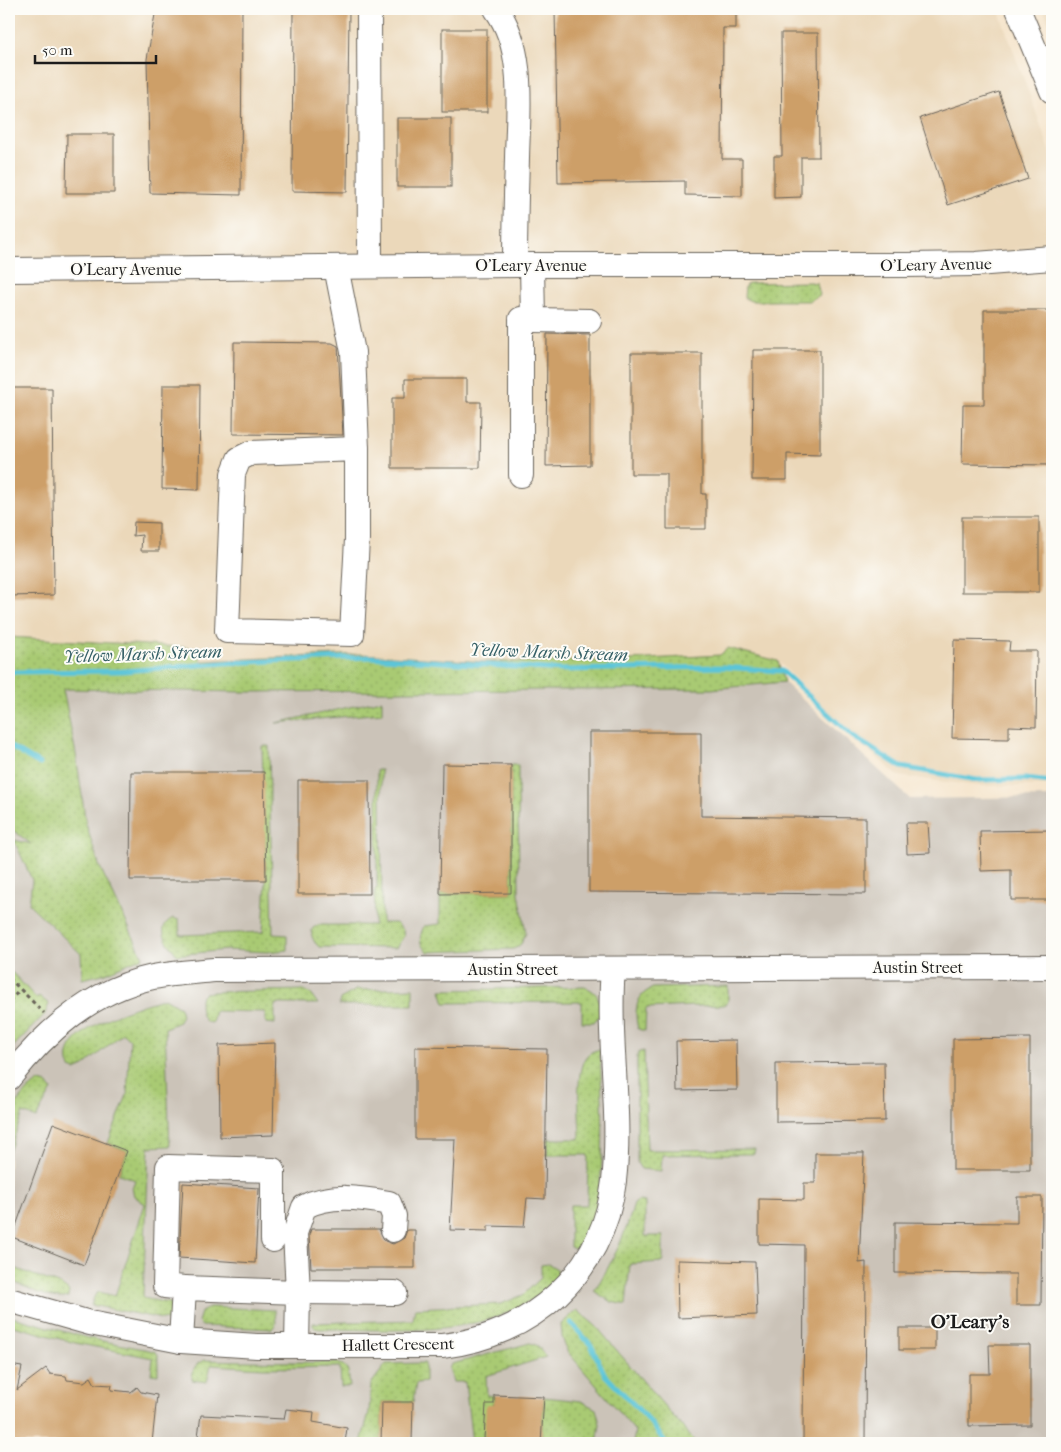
<svg xmlns="http://www.w3.org/2000/svg" width="1061" height="1452" font-family="'IM FELL French Canon',serif">
<defs>
<pattern id="grass-dots" width="8" height="8" patternUnits="userSpaceOnUse" patternTransform="scale(1.25)"><rect width="8" height="8" fill="#a9ca73"/><path d="M2 2h.1M6 6h.1" fill="none" stroke="#91ad63" stroke-width="1.8" stroke-linecap="round"/></pattern>
</defs>
<rect width="100%" height="100%" fill="#fdfcf7"/>
<filter id="ink" filterUnits="userSpaceOnUse"><feTurbulence type="fractalNoise" baseFrequency=".02" numOctaves="2"/><feDisplacementMap in="SourceGraphic" scale="10" xChannelSelector="R" yChannelSelector="G"/><feConvolveMatrix kernelMatrix="1 2 1 2 8 2 1 2 1" color-interpolation-filters="sRGB"/></filter>
<filter id="wash" filterUnits="userSpaceOnUse"><feTurbulence type="fractalNoise" baseFrequency=".0096" numOctaves="4" result="noise"/><feDisplacementMap in="SourceGraphic" scale="20" xChannelSelector="R" yChannelSelector="G"/><feGaussianBlur stdDeviation="1.12" result="paint"/><feColorMatrix in="noise" values="0 0 0 0 0 0 0 0 0 0 0 0 0 0 0 0 0 1.4 0 .05"/><feComposite in="paint" operator="in"/></filter>
<g filter="url(#wash)">
<rect width="100%" height="100%" fill="#f5e4cb"/>
<g fill="#ebd8ba">
<polygon points="9,9 998,9 1052,156 1052,786 979,786 898,776 852,736 778,661 728,648 720,655 612,661 486,662 361,654 201,661 199,648 9,637"/>
<polygon points="1043,9 1052,9 1052,30"/>
</g>
<polygon fill="#cbc3b8" points="784,682 910,799 1052,797 1052,1443 9,1443 9,789 62,689 246,692 711,689"/>
<g fill="url(#grass-dots)" stroke="#627348">
<polygon points="810,282 817,283 820,295 809,301 751,301 744,298 745,286 749,283"/>
<polygon points="9,637 199,648 201,661 361,654 486,662 612,661 720,655 728,648 778,661 784,682 711,689 246,692 63,689 76,754 86,824 99,865 143,957 103,974 82,979 81,954 29,904 32,880 14,840 31,844 9,827"/>
<polygon points="382,700 382,713 276,723"/>
<path d="M262 746H269L273 934 287 935V950L267 952 226 950 177 955C168 943 154 928 173 918L179 920 180 935 263 932 266 880Z"/>
<path d="M511 765H518L519 893 526 933 521 944 514 949 428 952C418 944 419 937 424 926L440 924V894L511 893Z"/>
<path d="M377 770H381L382 923H396L403 930 404 936 396 948 319 947C314 942 309 935 313 928L318 925H374L375 889 377 888Z"/>
<polygon points="9,969 36,998 39,996 49,1004 45,1014 9,1051"/>
<path d="M728 986V1002L724 1005 646 1008 645 1031 638 1029C634 1012 635 995 653 988Z"/>
<path d="M585 987C600 993 600 1000 600 1015L594 1022H582V1002L445 1003 441 990Z"/>
<polygon points="413,988 413,1005 339,1005 340,999 356,990"/>
<path d="M303 990 311 994 318 1004H275V1024L266 1023 265 1012 215 1011 212 1023 206 1022C200 1015 200 1007 200 998L205 993 212 992Z"/>
<path d="M165 998 180 1007 182 1015 179 1022 165 1028 170 1146 149 1147 143 1298 173 1304 172 1319 167 1320 91 1305 95 1295 99 1292 115 1296 145 1204 134 1196 132 1188 135 1180 119 1174 127 1151 108 1143 127 1095 130 1040 123 1033 84 1066 75 1070 70 1068C52 1030 140 1006 165 998Z"/>
<path d="M600 1049C601 1096 613 1217 575 1249L570 1247V1205H587L588 1155H547L548 1139H580C580 1118 575 1078 584 1060 587 1053 593 1051 600 1049Z"/>
<polygon points="644,1051 647,1150 755,1149 754,1154 662,1155 661,1171 641,1169 637,1163 637,1057 639,1052"/>
<path d="M39 1082 48 1084 52 1090 36 1118 23 1113 9 1152C9 1143 6 1129 9 1120 13 1105 27 1089 39 1082Z"/>
<path d="M638 1201 645 1202V1236H663V1262L630 1264 626 1305 611 1302 594 1291C612 1263 625 1236 634 1204Z"/>
<path d="M549 1264 557 1269 558 1274C508 1343 393 1329 319 1329L313 1326V1323L413 1320 415 1308 501 1304 523 1295 541 1278V1265Z"/>
<path d="M9 1266 61 1285 69 1291 68 1297C51 1302 25 1286 9 1280Z"/>
<polygon points="210,1307 275,1310 276,1324 272,1329 202,1326 198,1322 201,1312"/>
<polygon points="577,1310 596,1326 696,1443 633,1443 635,1431 567,1351 562,1337 561,1324"/>
<polygon points="9,1316 88,1338 154,1351 158,1354 158,1375 151,1374 153,1358 75,1343 10,1325"/>
<polygon points="530,1343 538,1346 546,1357 486,1376 487,1396 494,1395 490,1443 472,1443 465,1382 453,1382 449,1368 452,1364"/>
<path d="M205 1360 338 1363 343 1365 348 1371 350 1387H341L340 1367 263 1368 211 1365 207 1382 192 1380C192 1369 195 1363 205 1360Z"/>
<polygon points="425,1363 425,1382 416,1383 413,1402 382,1402 381,1443 361,1443 369,1412 371,1384 386,1364"/>
<polygon points="544,1397 581,1401 596,1409 600,1424 597,1443 541,1443"/>
</g>
<g fill="none" stroke-linecap="round" stroke-linejoin="round">
<g stroke="#5cc5d8" stroke-width="5">
<polyline points="9,672 123,671 224,663 370,657 561,670 723,667 782,671 852,736 901,767 977,780 1025,779 1052,782"/>
<polyline points="9,746 40,764"/>
<polyline points="571,1323 591,1345 605,1375 646,1417 666,1443"/>
</g>
</g>
<g id="blocks">
<g fill="#cd9f67">
<polygon points="156,9 242,9 241,195 150,193 147,59"/>
<polygon points="293,9 349,9 347,192 292,191"/>
<polygon points="555,9 736,9 736,28 723,28 722,159 742,159 742,196 685,195 685,181 558,183"/>
<rect x="442" y="29" width="45" height="83"/>
<polygon points="781,33 818,33 819,157 801,157 801,197 774,198 774,156 782,156"/>
<polygon points="999,92 1028,179 948,205 920,118"/>
<rect x="397" y="118" width="54" height="69"/>
<polygon points="67,134 114,134 114,193 66,193"/>
<polygon points="984,310 1052,310 1052,465 962,464 963,405 984,405"/>
<polygon points="547,334 590,335 590,465 546,466"/>
<polygon points="234,342 332,343 338,346 343,435 233,434"/>
<polygon points="753,350 820,350 820,455 787,454 787,480 752,480"/>
<polygon points="631,353 702,353 702,494 706,494 706,529 667,529 667,474 631,474"/>
<polygon points="405,379 467,379 467,402 481,402 480,468 392,468 392,398 405,398"/>
<polygon points="163,385 200,385 199,490 162,489"/>
<polygon points="9,388 52,388 54,595 9,596"/>
<rect x="962" y="517" width="77" height="75"/>
<polygon points="134,522 159,523 159,551 141,551 142,535 133,536"/>
<polygon points="954,640 1010,641 1009,651 1037,651 1036,727 1009,726 1009,739 952,738"/>
<polygon points="589,732 701,732 701,816 866,818 866,894 589,892"/>
<polygon points="442,764 511,765 511,893 440,894"/>
<polygon points="131,772 264,772 266,880 130,880"/>
<polygon points="298,780 369,780 370,894 298,894"/>
<polygon points="906,823 928,823 930,853 907,854"/>
<polygon points="1052,830 1052,900 1011,900 1011,870 981,871 980,831"/>
<polygon points="1030,1038 1030,1170 953,1170 953,1039"/>
<polygon points="736,1040 737,1090 677,1091 676,1041"/>
<polygon points="275,1043 273,1135 220,1137 219,1045"/>
<polygon points="415,1047 547,1049 545,1199 527,1198 524,1227 488,1226 488,1231 450,1230 455,1139 415,1139"/>
<polygon points="884,1062 885,1121 776,1122 776,1063"/>
<polygon points="53,1123 127,1151 84,1265 12,1237"/>
<polygon points="815,1153 864,1153 859,1263 866,1262 865,1443 803,1443 804,1245 759,1244 759,1199 804,1200 804,1183 815,1183"/>
<polygon points="183,1183 259,1188 255,1263 179,1258"/>
<polygon points="1017,1197 1042,1197 1041,1305 1016,1305 1016,1274 895,1273 895,1222 1017,1223"/>
<polygon points="311,1229 379,1229 385,1241 393,1244 404,1238 407,1230 415,1230 415,1268 311,1268 309,1235"/>
<polygon points="677,1260 755,1262 757,1315 678,1318"/>
<rect x="899" y="1328" width="36" height="22"/>
<polygon points="989,1345 1030,1345 1030,1425 969,1426 969,1374 990,1374"/>
<polygon points="9,1365 22,1367 17,1390 46,1368 50,1374 66,1376 67,1380 84,1382 91,1377 95,1384 112,1385 111,1390 131,1392 137,1387 141,1392 157,1395 152,1443 11,1443 9,1441"/>
<polygon points="494,1395 544,1397 541,1443 490,1443 490,1440 484,1439 486,1404 494,1404"/>
<polygon points="382,1402 413,1402 412,1443 381,1443"/>
<polygon points="286,1409 314,1412 313,1422 347,1428 345,1443 197,1443 201,1415 284,1419"/>
</g>
</g>
</g>
<g filter="url(#ink)">
<use href="#blocks" fill-opacity="0" stroke="#686259" stroke-width="1"/>
<g fill="none" stroke-linecap="round" stroke-linejoin="round">
<g stroke="#686259" stroke-width="26">
<g id="minor">
<polyline points="369,9 370,266"/>
<path d="M496 9C526 50 518 109 517 158 516 193 515 229 515 265"/>
<polyline points="1018,9 1052,91"/>
<polyline points="532,265 533,320 589,321"/>
<polyline points="336,267 353,352 357,449"/>
<polyline points="9,270 515,265 907,265 976,264 1052,258"/>
<polygon points="357,449 357,539 352,634 227,631 233,474 239,459 251,453"/>
<polyline points="521,475 521,319 533,320"/>
<path d="M9 1078C46 1031 92 990 153 977 173 973 194 972 214 970L1052 967"/>
<path d="M393 1230 394 1216 389 1203C361 1198 330 1193 304 1207L295 1233 298 1292 395 1293"/>
<polyline points="184,1288 165,1286 168,1167 273,1170 273,1240"/>
<path d="M9 1300 90 1323 181 1341 257 1346H442C531 1336 603 1274 614 1181 622 1111 607 1039 613 969"/>
<polyline points="181,1341 184,1288 298,1292 297,1346"/>
</g>
</g>
<g stroke="#686259" stroke-width="3" stroke-dasharray="4 4" stroke-linecap="butt">
<polyline points="9,978 44,1013"/>
<polyline points="9,1001 20,990"/>
</g>
<use href="#minor" stroke="#fff" stroke-width="24"/>
</g>
</g>
<g text-anchor="middle" stroke-width="4" stroke-linejoin="round" paint-order="stroke">
<g font-size="16" fill="#1c1c1c" stroke="#fdfcf7">
<text transform="translate(936 264) rotate(-1)" y="6">O'Leary Avenue</text>
<text x="531" y="271">O'Leary Avenue</text>
<text x="126" y="275">O'Leary Avenue</text>
<text x="918" y="973">Austin Street</text>
<text x="513" y="975">Austin Street</text>
<text transform="translate(398 1344) rotate(-1)" y="6">Hallett Crescent</text>
</g>
<g font-size="18" font-style="italic" fill="#366067" stroke="#fdfcf7">
<text transform="translate(549 652) rotate(2)" y="6">Yellow Marsh Stream</text>
<text transform="translate(143 654) rotate(-2)" y="6">Yellow Marsh Stream</text>
</g>
<g font-size="19" font-weight="bold" fill="#1c1c1c" stroke="#fdfcf7">
<text x="970" y="1328">O'Leary's</text>
</g>
</g>
<rect width="1061" height="1452" fill="none" stroke="#fdfcf7" stroke-width="30"/>
<path d="M35 55v8h121v-8" fill="none" stroke="#1c1c1c" stroke-width="2.5"/>
<text x="42" y="55" font-size="15" fill="#1c1c1c" stroke="#fdfcf7" stroke-width="4" paint-order="stroke">50 m</text>
</svg>
